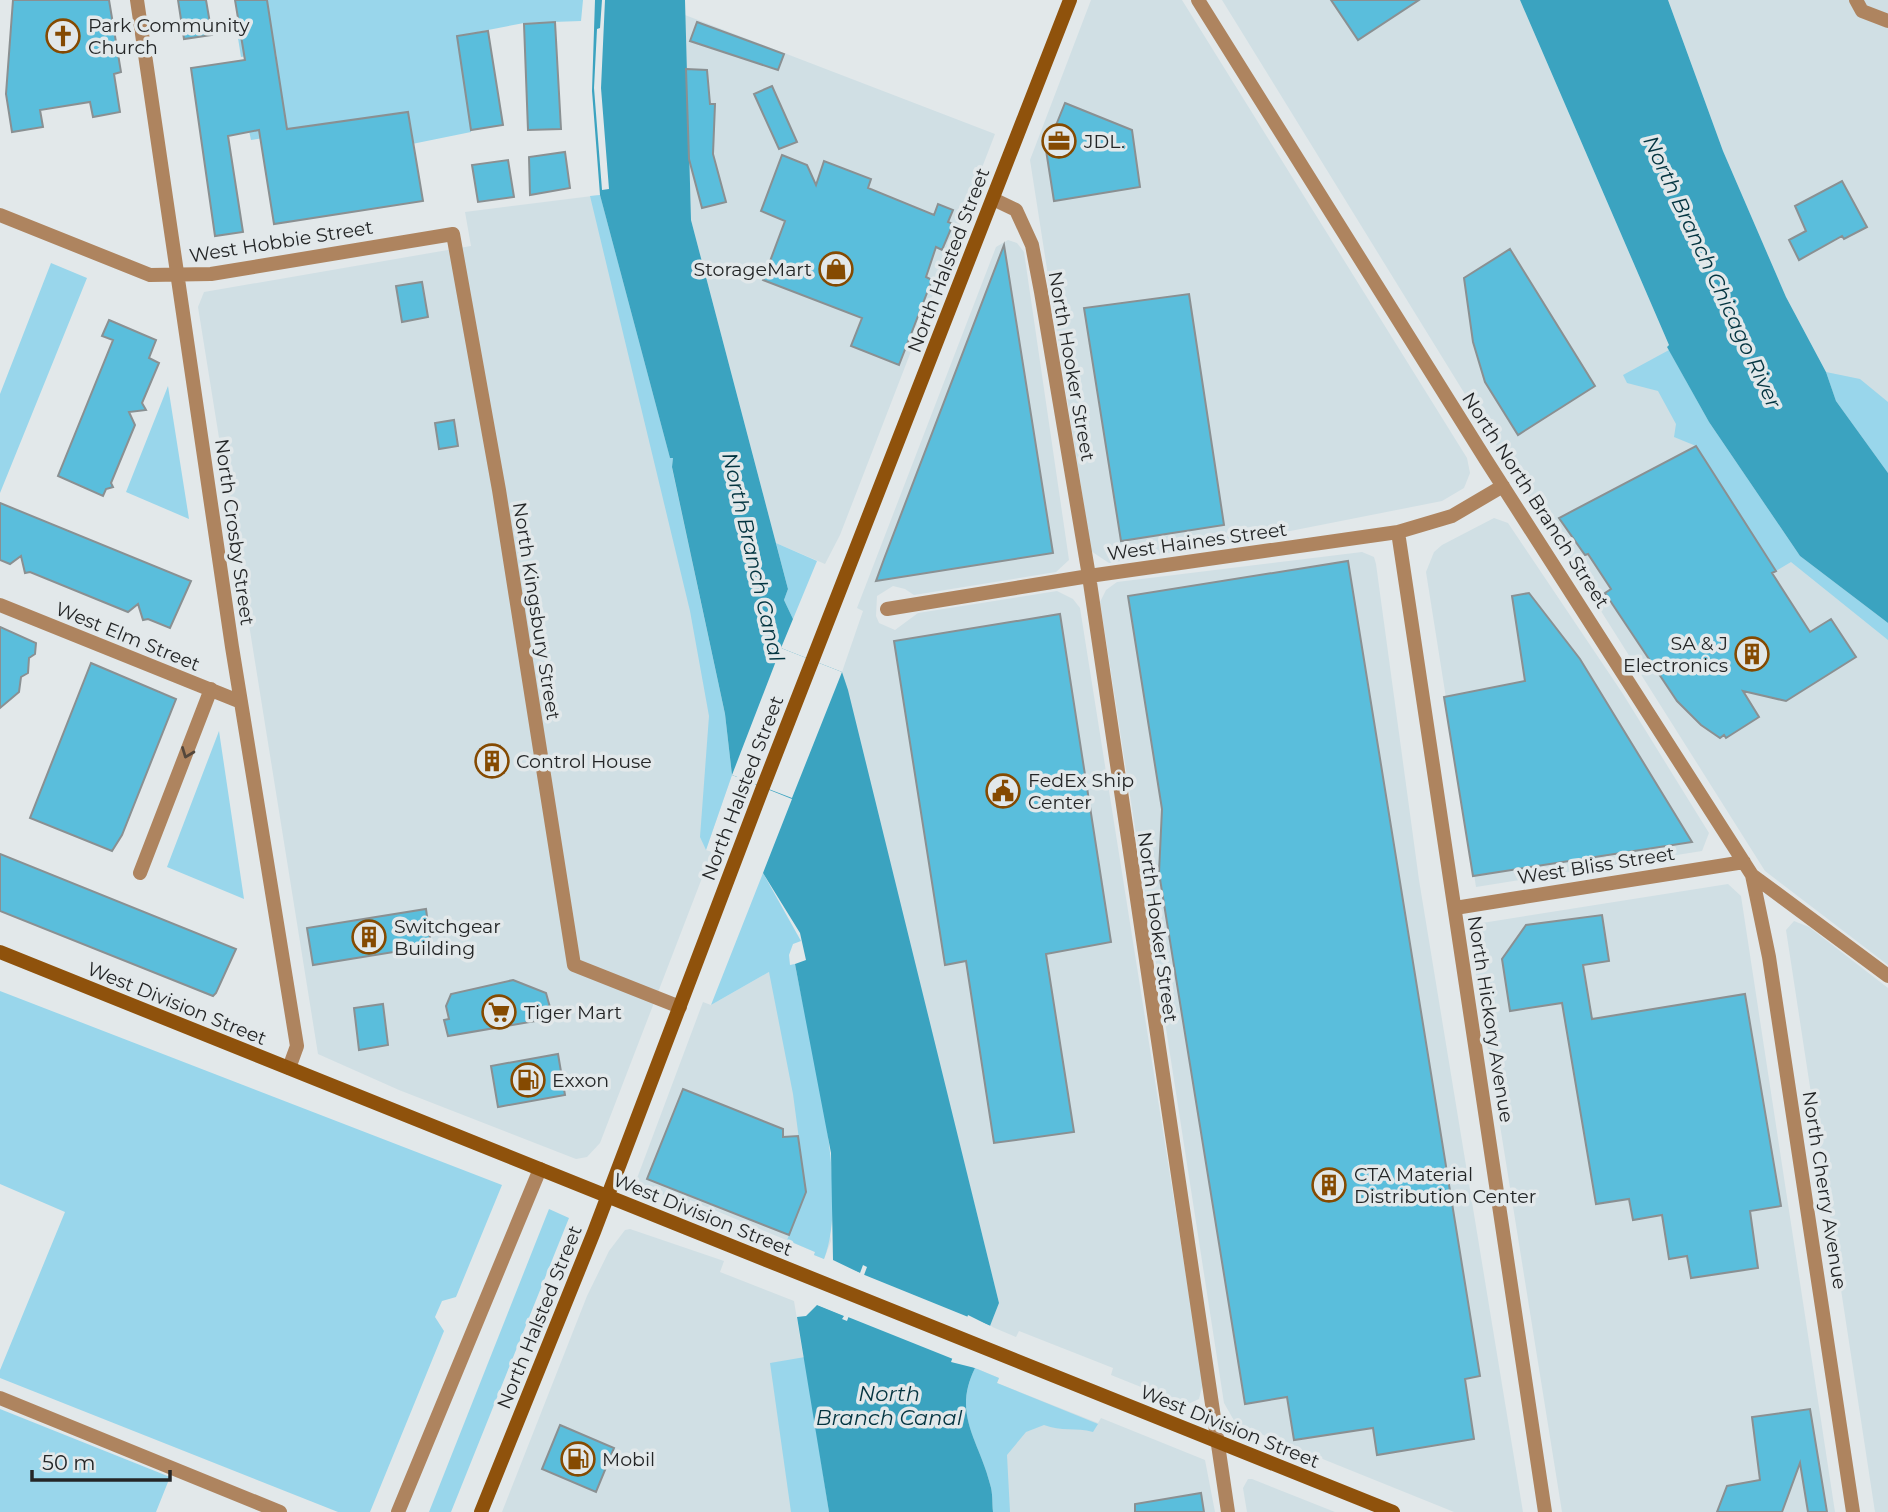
<svg xmlns="http://www.w3.org/2000/svg" width="1888" height="1512" font-family="Montserrat,sans-serif">
<rect width="100%" height="100%" fill="#e2e8ea"/>
<path fill="#d0dfe4" d="M1091 0H1182L1467 458 1470 473 1464 488 1442 501 1235 542 1109 563 1091 551 1030 160Z
M1222 0H1520L1669 345 1667 347 1709 422 1800 556 1888 623V965L1765 871 1500 451Z
M1668 0H1888V473L1836 401 1826 372 1786 297 1723 151Z
M685 15 995 134 840 535 825 564 776 543 691 220Z
M600 195 675 467 732 775 706 850 712 852 600 1143 587 1157 576 1159 399 1090 318 1054 198 307 204 292 471 246 465 212Z
M1008 240 1017 243 1024 252 1069 560 1056 572 914 595 905 589 893 586 877 596 876 616 879 623 895 630 918 613 1057 591 1073 599 1080 608 1203 1383 1199 1399 1186 1405 1111 1375 1113 1368 1019 1331 1016 1337 990 1326 999 1303 842 672 863 611 857 608 996 247Z
M1494 518 1508 523 1623 694 1709 833 1702 851 1476 887 1426 572 1434 552 1442 545Z
M1362 552 1374 557 1376 564 1419 880 1523 1512H1454L1236 1424 1224 1403 1100 602 1106 590 1117 582Z
M1728 884 1741 896 1835 1512H1562L1469 932 1471 927 1482 923Z
M1794 921 1809 927 1888 988V1512H1875L1786 930Z
M795 964 831 1241 824 1259 814 1255 815 1252 690 1200 688 1205 638 1185 636 1181 703 1002 711 1005 769 972Z
M630 1229 724 1261 720 1272 794 1301 829 1512H502L587 1296 609 1251 625 1230Z
M975 1368 999 1378 997 1383 1098 1423 1101 1418 1205 1460 1215 1512H993L991 1485 964 1415Z
M1248 1479H1252L1335 1512H1247L1243 1488Z"/>
<path fill="#99d6eb" d="M267 0H583L581 21 524 23 457 36 471 132 412 144 406 116 251 140 247 122 283 117 276 52 241 57 238 38 272 34Z
M600 195 670 458H673L672 468 725 714 732 775 706 850 700 837 709 716 690 611 590 196Z
M51 263 87 278 0 493V394Z
M1669 350 1709 422 1800 556 1888 623V640L1791 562 1776 571 1696 446 1674 437 1676 424 1658 391 1627 383 1623 375Z
M1826 372 1860 379 1888 402V473L1836 401Z
M168 386 189 519 126 492Z
M776 543 817 561 793 619 784 600 788 589Z
M219 731 244 899 167 867Z
M763 873 801 941 793 944 789 955 790 965 795 964C809 1039 851 1190 824 1259L814 1255 815 1252 787 1240 806 1192 793 1094 769 972 711 1005Z
M0 991 502 1185 456 1297 442 1301 435 1317 444 1331 370 1512H338L0 1378V1370L65 1212 0 1184Z
M549 1209 569 1218 451 1512H429Z
M805 1357 829 1512H791L770 1363Z
M975 1368 999 1378 997 1383 1098 1424 1093 1432C1076 1427 1061 1432 1044 1425L1026 1432 1007 1455 1010 1512H993C992 1503 993 1493 990 1484 979 1440 952 1415 975 1368Z
M0 1409 170 1477 156 1512H0Z"/>
<path fill="#3ba3c0" d="M595 0H685L691 220 788 589 784 600 793 619 781 648 842 672 848 690 999 1303 990 1326 968 1315 951 1362 975 1368C952 1415 979 1440 990 1484 993 1493 992 1503 993 1512H829L797 1317 806 1316 817 1305 844 1316 842 1319 847 1321 867 1267 863 1265 860 1273 833 1260 831 1153 795 964 806 960 800 933 763 873 792 799 732 775 725 714 672 467 673 458H670L600 195 592 91Z
M1520 0H1668L1723 151 1786 297 1826 372 1836 401 1888 473V623L1800 556 1709 422 1667 347 1669 345Z"/>
<path fill="#e2e8ea" d="M602 0H605L601 88 609 189 602 190 594 88 597 29 600 28Z
M781 648 842 672 792 798 732 775Z
M830 1261 993 1327 989 1329 971 1319 956 1359 976 1365 978 1369 813 1303 818 1301 846 1314 860 1277Z"/>
<path fill="#5abedc" stroke="#8a9092" stroke-width="2" d="M13 0H109L121 72 114 74 120 112 93 117 90 102 40 110 43 127 12 132 6 94Z
M178 0H206L212 35 184 39Z
M235 0H267L287 129 408 112 423 201 274 224 259 130 228 136 243 232 215 236 191 68 245 60Z
M1331 0H1419L1358 40Z
M555 22 561 129 528 130 524 24Z
M697 22 784 54 778 70 690 41Z
M488 31 503 125 471 130 457 36Z
M686 69 707 70 710 104H715L713 154 726 202 702 208 689 159Z
M772 86 797 142 779 149 754 94Z
M1065 103 1132 130 1140 187 1054 201 1046 150Z
M565 152 570 188 530 195 529 157Z
M782 155 807 165 816 185 824 161 871 179 868 188 934 215 938 204 953 210 948 222 953 224 942 250 936 247 926 277 932 280 899 365 851 346 862 318 763 280 785 221 761 211Z
M508 160 514 197 478 202 472 165Z
M1842 181 1867 227 1844 239 1842 236 1799 260 1789 240 1806 231 1795 206Z
M1004 245 1053 553 876 581 884 559Z
M1510 249 1595 386 1518 435 1485 382 1473 342 1464 278Z
M422 282 428 317 402 322 396 286Z
M1189 294 1224 525 1121 541 1084 308Z
M109 320 156 340 149 358 159 363 142 403 146 410 129 412 135 425 111 483 113 487 106 489 103 496 58 476 113 340 102 336Z
M454 420 458 446 439 449 435 423Z
M1696 446 1776 571 1772 573 1810 632 1831 619 1856 657 1786 701 1743 691 1759 717 1726 738 1724 735 1720 738 1701 725 1677 701 1605 593 1611 589 1588 554 1585 555 1559 518Z
M0 503 191 581 170 628 148 619 143 620 138 604 128 612 30 572 25 573 21 556 10 564 0 560Z
M1348 561 1480 1376 1465 1379 1474 1439 1377 1455 1373 1428 1294 1440 1287 1397 1245 1404 1159 873 1162 809 1128 596Z
M1529 593 1580 659 1692 842 1473 876 1444 697 1525 681 1512 596Z
M1060 614 1111 942 1046 954 1074 1132 994 1143 966 961 945 965 894 641Z
M0 627 36 643 35 654 29 658 28 673 21 677 19 692 0 708Z
M91 663 176 699 122 835 112 851 30 818Z
M500 746 504 773 484 775 480 749Z
M0 854 236 949 216 993 213 996 0 911Z
M426 909 431 946 313 965 307 928Z
M1602 915 1609 961 1583 965 1592 1019 1745 994 1781 1206 1750 1211 1758 1268 1691 1278 1687 1256 1669 1259 1662 1215 1633 1220 1629 1199 1596 1204 1562 1003 1510 1011 1502 959 1526 925Z
M513 980 546 993 553 1018 448 1036 444 1020 449 1019 446 1006 451 994Z
M383 1004 388 1045 359 1050 354 1008Z
M558 1054 565 1095 498 1107 491 1066Z
M683 1089 783 1129V1137L798 1136 806 1192 789 1235 647 1179Z
M1810 1409 1827 1512H1808L1800 1463 1782 1512H1717L1727 1486 1760 1480 1752 1417Z
M560 1425 614 1448 596 1492 542 1469Z
M1201 1493 1204 1512H1135V1504Z"/>
<g fill="none" stroke-linecap="round" stroke-linejoin="round">
<path stroke="#ae845f" stroke-width="14" d="M137 0 232 647 297 1046 289 1068
M1198 0 1486 460 1752 875 1888 976
M1856 0 1862 11 1888 21
M993 199 1016 210 1032 245 1041 292 1089 576 1228 1512
M0 215 150 275 211 274 453 234 499 490 574 965 680 1007
M1398 532 1545 1512
M0 605 241 702
M887 609 1089 576 1398 532 1452 516 1503 486
M140 873 211 689
M1752 875 1769 957 1853 1512
M1455 908 1744 862
M0 1398 280 1512
M398 1512 540 1169"/>
<path stroke="#8f520c" stroke-width="14" d="M0 952 1393 1512
M481 1512 594 1232 763 787 1070 0"/>
</g>
<defs><path id="oneway-chevron" d="M-2-3.5L2.5 0L-2 3.5" fill="none" stroke-width="1.6" stroke-linecap="round" stroke-linejoin="round" transform="scale(1.75)"/></defs>
<use stroke="#54473b" href="#oneway-chevron" transform="translate(187 753) rotate(111)"/>
<defs>
<symbol id="church-ring" viewBox="-11 -11 22 22"><circle r="9.5" fill="#e2e8ea" stroke="#854a01" stroke-width="1.5"/><path d="M-1.2-6h2.4v3.5h3.3v2.4h-3.3V6h-2.4V-.1h-3.3v-2.4h3.3Z" fill="#854a01"/></symbol>
<symbol id="office-ring" viewBox="-11 -11 22 22"><circle r="9.5" fill="#e2e8ea" stroke="#854a01" stroke-width="1.5"/><path d="M-6-3h4V-5.5h4V-3h4V5H-6ZM-1-4.5V-3h2v-1.5ZM-6 0V1H6V0Z" fill="#854a01"/></symbol>
<symbol id="shop-ring" viewBox="-11 -11 22 22"><circle r="9.5" fill="#e2e8ea" stroke="#854a01" stroke-width="1.5"/><path d="M-5-2.5h2.3a2.7 3.5 0 0 1 5.4 0H5L5.5 6h-11ZM-1.5-2.5h3a1.5 2.3 0 0 0-3 0Z" fill="#854a01"/></symbol>
<symbol id="building-ring" viewBox="-11 -11 22 22"><circle r="9.5" fill="#e2e8ea" stroke="#854a01" stroke-width="1.5"/><path d="M-4-6H4V6H1V3H-1V6H-4ZM-2.5-4.3h1.7v1.8h-1.7ZM.8-4.3h1.7v1.8H.8ZM-2.5-1h1.7V.8h-1.7ZM.8-1h1.7V.8H.8Z" fill="#854a01"/></symbol>
<symbol id="civic-ring" viewBox="-11 -11 22 22"><circle r="9.5" fill="#e2e8ea" stroke="#854a01" stroke-width="1.5"/><path d="M-.6-6.5H3V-4.5H.6V-3L4-1V1h2V6H-6V1h2V-1L-.6-3ZM-1.2 2.5V6h2.4V2.5Z" fill="#854a01"/></symbol>
<symbol id="supermarket-ring" viewBox="-11 -11 22 22"><circle r="9.5" fill="#e2e8ea" stroke="#854a01" stroke-width="1.5"/><path d="M-6-5.5h2.5l.6 2H6L4.5 2H-2.5L-4.4-4H-6ZM-1.5 3.2a1.3 1.3 0 1 0 .1 0ZM3 3.2a1.3 1.3 0 1 0 .1 0Z" fill="#854a01"/></symbol>
<symbol id="fuel-ring" viewBox="-11 -11 22 22"><circle r="9.5" fill="#e2e8ea" stroke="#854a01" stroke-width="1.5"/><path d="M-5.5-6h7V0h2V4h1.3V-2.5L3-4.5l.8-.8L6-3V5H2.5V1h-1V6h-7ZM-4.2-4.7v3.2H.2V-4.7Z" fill="#854a01"/></symbol>
</defs>
<g fill-rule="evenodd">
<use href="#church-ring" x="44" y="17" width="38" height="38"/>
<use href="#office-ring" x="1040" y="122" width="38" height="38"/>
<use href="#shop-ring" x="817" y="250" width="38" height="38"/>
<use href="#building-ring" x="1733" y="635" width="38" height="38"/>
<use href="#building-ring" x="473" y="742" width="38" height="38"/>
<use href="#civic-ring" x="984" y="772" width="38" height="38"/>
<use href="#building-ring" x="350" y="918" width="38" height="38"/>
<use href="#supermarket-ring" x="480" y="993" width="38" height="38"/>
<use href="#fuel-ring" x="509" y="1061" width="38" height="38"/>
<use href="#building-ring" x="1310" y="1166" width="38" height="38"/>
<use href="#fuel-ring" x="559" y="1440" width="38" height="38"/>
</g>
<g text-anchor="middle" stroke-width="7" stroke-linejoin="round" paint-order="stroke">
<g font-size="19" fill="#242627" stroke="#e2e8ea" text-anchor="start">
<text x="88" y="32">Park Community<tspan x="88" dy="22">Church</tspan></text>
<text x="1084" y="148">JDL.</text>
<text x="812" y="276" text-anchor="end">StorageMart</text>
<text x="1728" y="650" text-anchor="end">SA &amp; J<tspan x="1728" dy="22">Electronics</tspan></text>
<text x="516" y="768">Control House</text>
<text x="1028" y="787">FedEx Ship<tspan x="1028" dy="22">Center</tspan></text>
<text x="394" y="933">Switchgear<tspan x="394" dy="22">Building</tspan></text>
<text x="524" y="1019">Tiger Mart</text>
<text x="552" y="1087">Exxon</text>
<text x="1354" y="1181">CTA Material<tspan x="1354" dy="22">Distribution Center</tspan></text>
<text x="602" y="1466">Mobil</text>
</g>
<g font-size="19" fill="#242627" stroke="#e2e8ea">
<text transform="translate(281 241) rotate(-9)" y="7">West Hobbie Street</text>
<text transform="translate(948 260) rotate(-69)" y="7">North Halsted Street</text>
<text transform="translate(1072 366) rotate(80)" y="7">North Hooker Street</text>
<text transform="translate(1536 500) rotate(57)" y="7">North North Branch Street</text>
<text transform="translate(235 532) rotate(82)" y="7">North Crosby Street</text>
<text transform="translate(1197 541) rotate(-8)" y="7">West Haines Street</text>
<text transform="translate(537 611) rotate(81)" y="7">North Kingsbury Street</text>
<text transform="translate(128 636) rotate(22)" y="7">West Elm Street</text>
<text transform="translate(742 788) rotate(-69)" y="7">North Halsted Street</text>
<text transform="translate(1596 865) rotate(-9)" y="7">West Bliss Street</text>
<text transform="translate(1158 927) rotate(82)" y="7">North Hooker Street</text>
<text transform="translate(177 1003) rotate(22)" y="7">West Division Street</text>
<text transform="translate(1491 1019) rotate(81)" y="7">North Hickory Avenue</text>
<text transform="translate(1825 1190) rotate(81)" y="7">North Cherry Avenue</text>
<text transform="translate(703 1214) rotate(22)" y="7">West Division Street</text>
<text transform="translate(539 1317) rotate(-68)" y="7">North Halsted Street</text>
<text transform="translate(1230 1426) rotate(22)" y="7">West Division Street</text>
</g>
<g font-size="21" font-style="italic" fill="#033440" stroke="#e2e8ea">
<text transform="translate(1712 272) rotate(65)" y="7">North Branch Chicago River</text>
<text transform="translate(753 557) rotate(77)" y="7">North Branch Canal</text>
<text x="889" y="1401">North<tspan x="889" dy="24">Branch Canal</tspan></text>
</g>
</g>
<path d="M32 1470v10h138v-10" fill="none" stroke="#242627" stroke-width="3.5"/>
<text x="42" y="1470" font-size="21" fill="#242627" stroke="#e2e8ea" stroke-width="5" paint-order="stroke">50 m</text>
</svg>
